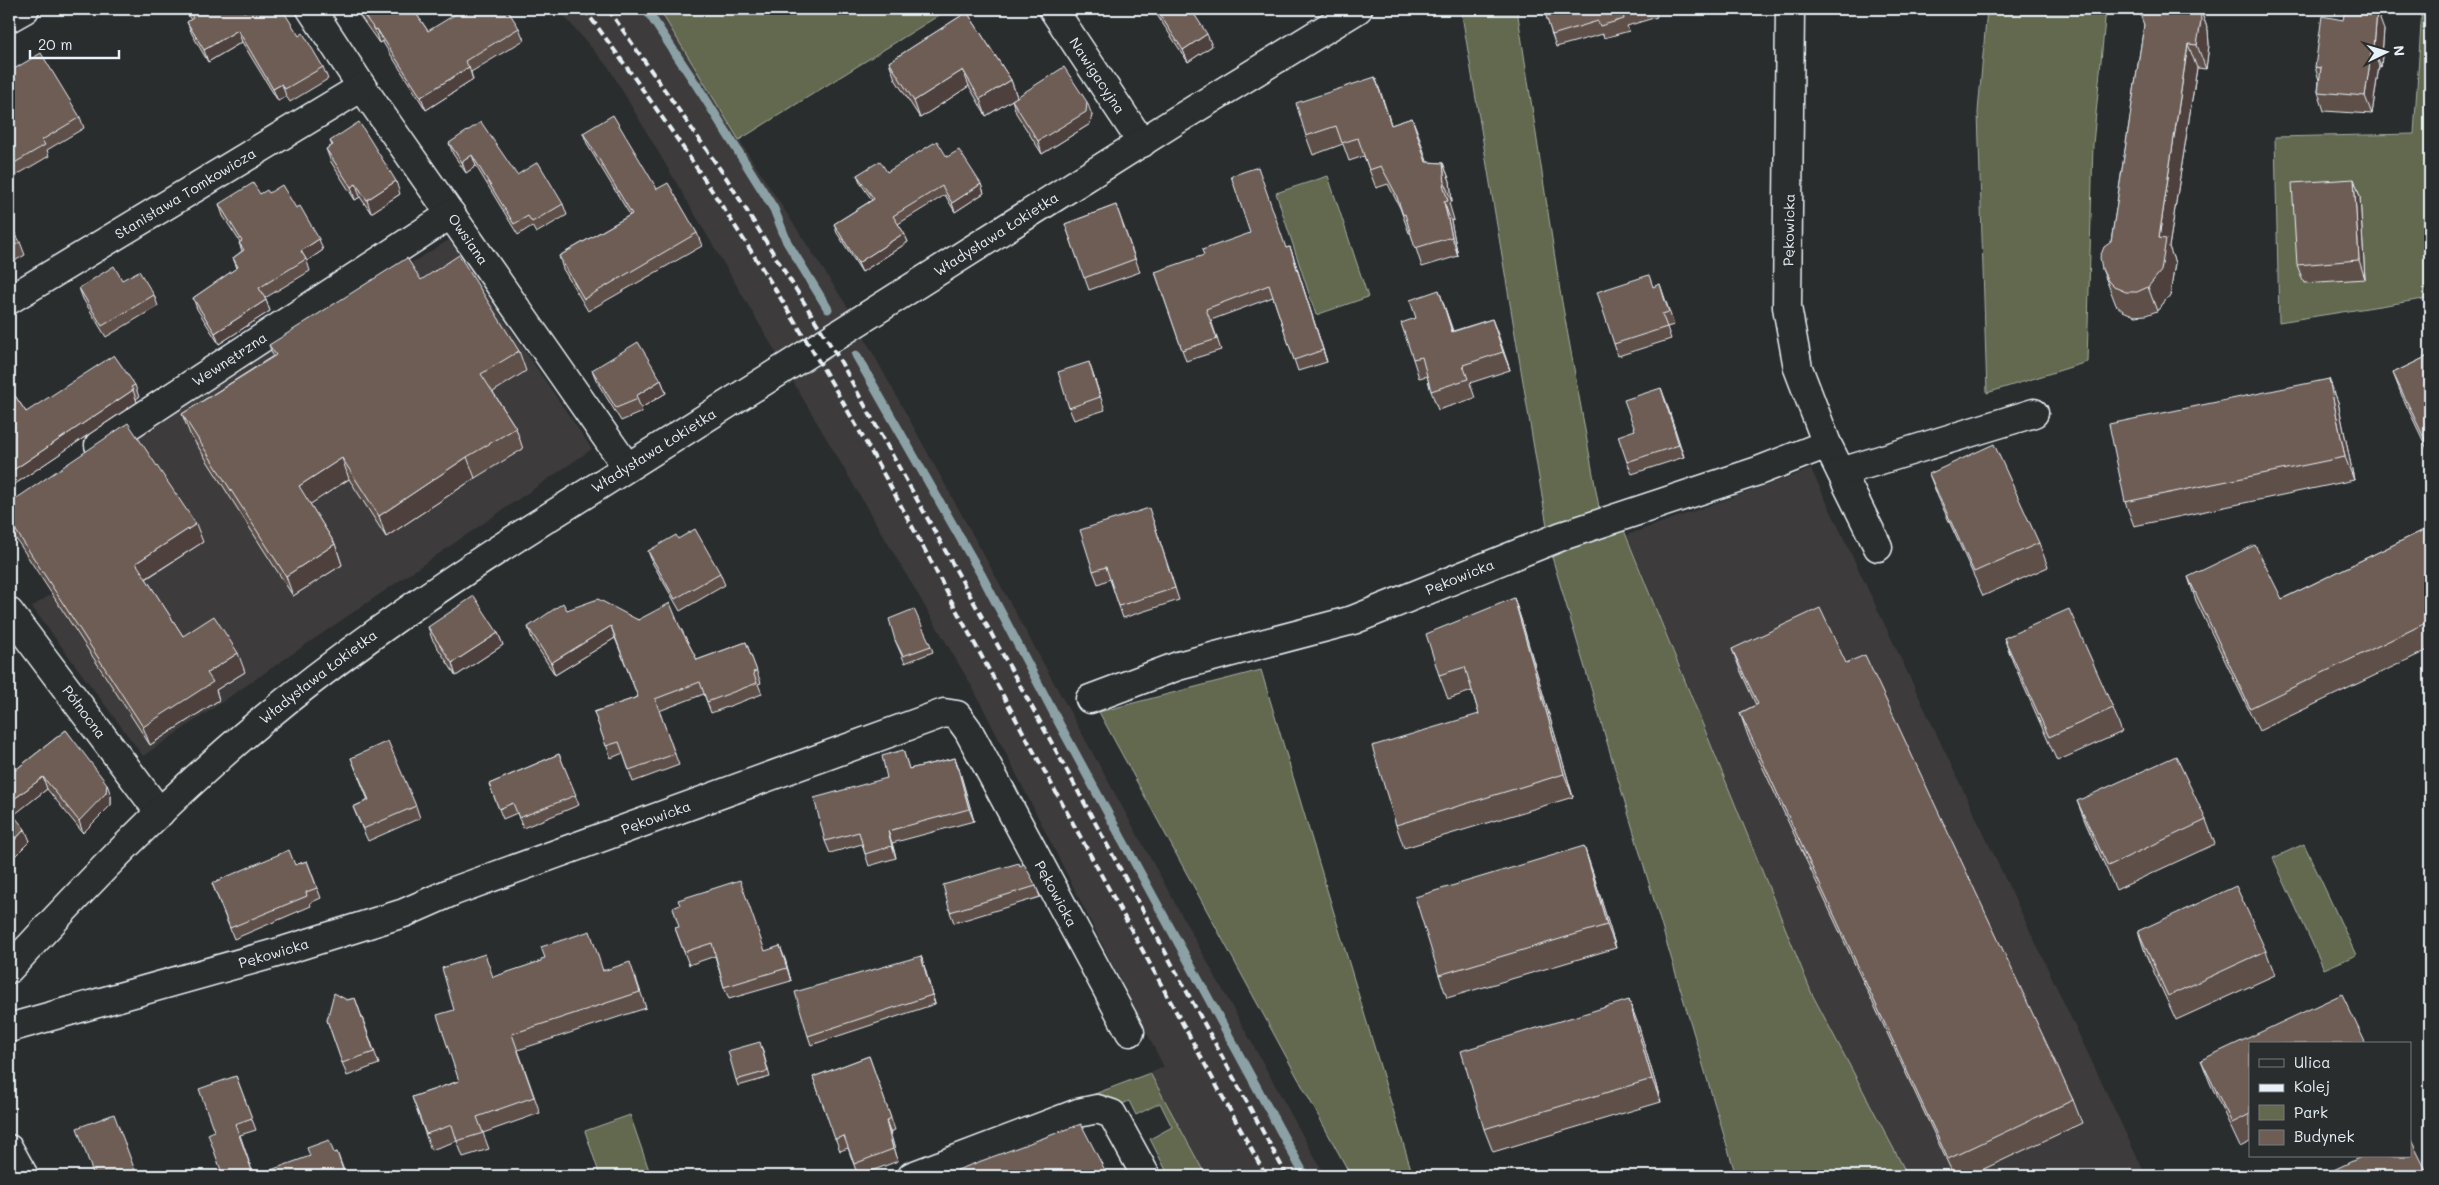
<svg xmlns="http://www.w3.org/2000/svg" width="2439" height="1185" font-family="Mali,sans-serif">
<rect width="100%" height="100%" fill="#2a2d2e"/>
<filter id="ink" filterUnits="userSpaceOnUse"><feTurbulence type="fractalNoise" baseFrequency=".02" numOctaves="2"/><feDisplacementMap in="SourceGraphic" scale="10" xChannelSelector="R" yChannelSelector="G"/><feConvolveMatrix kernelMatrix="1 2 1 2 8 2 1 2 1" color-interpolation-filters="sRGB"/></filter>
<g filter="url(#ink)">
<path fill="#3e3b3a" d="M558 9H659L739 140 847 306 1325 1176H1206L1150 1073 1164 1067 974 690 609 68Z
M449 240 592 449 143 756 32 607 130 541 83 463Z
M1811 469 2146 1176H1908L1812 994 1627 535Z"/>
<path fill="#62694f" stroke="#a5ada4" d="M659 9H949L739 140Z
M1461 9H1517L1560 291 1600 513 1548 532Z
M1987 9H2106L2093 144 2087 362 1987 393 1978 112Z
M2422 9H2430V298L2279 322 2275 137 2414 134Z
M1328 176 1368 297 1316 315 1276 193Z
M1621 523 1812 994 1908 1176H1736L1552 557Z
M1261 670 1413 1176H1351L1099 712Z
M2304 844 2356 955 2324 969 2273 858Z
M1150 1073 1206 1176H1169L1150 1139 1172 1127 1160 1103 1136 1115 1129 1101 1120 1105 1114 1100 1092 1095Z
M630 1115 651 1176H600L585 1131Z"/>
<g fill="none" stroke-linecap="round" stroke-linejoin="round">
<path stroke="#8ba1a6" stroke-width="9" d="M646 9 703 95 774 209 787 242 828 309
M856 355 982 576 1061 727 1305 1176"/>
<defs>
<g id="minor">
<path id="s1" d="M311 9 362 87 627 467"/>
<path id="s2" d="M1053 9 1142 143"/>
<path d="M1790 9 1787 307 1798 368 1827 444 1878 547"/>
<path d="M9 18 25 9"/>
<path id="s3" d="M9 300 362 87"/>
<path id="s4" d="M99 445 451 214"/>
<path d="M1841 472 2034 413"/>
<path id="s5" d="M9 612 160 813"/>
<path id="s6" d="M1090 699 1178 666 1353 620 1562 536 1758 471 1827 444"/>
<path id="s7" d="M9 969C88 883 169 798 259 723 348 649 443 584 541 522L1177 120 1358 9"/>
<path id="s8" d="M9 1028 276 953 404 913 454 891 944 713 957 715 968 730 1130 1032"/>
<path d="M9 1149 24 1176"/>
<path d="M912 1176 1078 1113 1097 1109 1112 1114 1146 1176"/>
</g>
</defs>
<use href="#minor" stroke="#e8f1f8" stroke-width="31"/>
<use href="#minor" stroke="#2a2d2e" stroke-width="28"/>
<path stroke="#e8f1f8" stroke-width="4" stroke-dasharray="8 4" stroke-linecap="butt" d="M584 9C724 196 846 396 953 604L1266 1176
M608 9 727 179 838 357 1054 747 1287 1176"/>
</g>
<path fill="#5f5049" stroke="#e8f1f8" d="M184 9H242L244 12 299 36 323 67 328 79 290 102 286 96 278 101 242 42 208 62 192 34 187 22 191 20Z
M355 9H413L428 31 519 28 524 40 471 72 473 80 426 110 382 41 379 43Z
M1153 9H1191L1212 46 1188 62Z
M1544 9H1655L1657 17 1627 26 1629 31 1604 38 1603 34 1556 47Z
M2141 9H2200L2208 30 2209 45 2206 69 2197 68 2169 247 2175 263 2170 295 2157 311 2146 315 2135 316 2123 311 2116 305 2111 292 2102 269 2111 242 2144 25Z
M967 12 1011 80 1017 97 1092 115 1090 124 1042 154 1016 113 1012 100 986 116 969 86 920 118 895 79 889 62Z
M2384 30 2381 67 2379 66 2372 114 2324 111 2318 92 2319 80 2315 67Z
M9 72 80 117 84 128 47 150 49 156 15 176 9 165Z
M1375 77 1391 125 1412 118 1427 162 1443 163 1450 181 1452 202 1449 203 1454 220 1451 221 1458 256 1422 267 1411 233H1409L1400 208 1388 184 1376 188 1364 156 1349 161 1343 144 1313 155 1306 136Z
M583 133 657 189 697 233 702 246 588 311 563 269 559 256 630 215 588 146Z
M330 141 400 194 371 213 360 197 355 200 331 162 326 149 332 146Z
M449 143 517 175 563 204 567 215 536 233 532 226 518 235 476 166 466 173 453 154Z
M947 157 981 184 984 193 955 212 945 195 898 224 904 233 908 242 862 272 837 233 834 224 872 200 861 184 857 175 887 172Z
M2354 179 2360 197 2365 279 2304 283 2297 265Z
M269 193 323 250 307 261 310 271 265 298 270 311 219 344 197 309 193 298 237 268 233 258 242 251 239 243 240 242 223 216 219 204 260 194Z
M1116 205 1140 272 1089 290 1065 224Z
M9 223 20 242 25 255 9 264Z
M1290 247 1327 362 1298 371 1273 297 1211 320 1221 350 1186 361 1155 272Z
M122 280 154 295 158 306 106 337 83 299 79 288Z
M421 280 519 351 526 371 493 392 516 428 523 449 475 478 386 537 349 479 310 504 335 544 342 565 293 596 190 434 182 414 273 356 269 345Z
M1660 284 1674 325 1667 327 1671 339 1618 356 1614 344 1653 287Z
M1445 308 1453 331 1492 319 1510 370 1470 383 1475 398 1438 410 1431 391 1427 376 1419 378 1413 359 1416 318Z
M2430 355V455L2402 396 2393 373Z
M1089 362 1105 410 1074 420 1069 408Z
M592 370 661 380 666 393 641 408 642 412 621 421 597 382Z
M2329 379 2338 402 2354 480 2134 526 2125 502Z
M135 385 139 397 136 399 137 402 9 488V387L26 412Z
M1661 388 1684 457 1632 474 1627 462 1635 430Z
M1929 474 2039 543 2048 567 1983 596 1938 497Z
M9 502 203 542 146 579 183 636 245 672 216 690 219 700 150 745 9 528Z
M1153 520 1179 600 1123 618 1110 579 1098 584 1093 571Z
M2430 527V649L2259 731 2196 601 2188 577 2282 599Z
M678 539 720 573 725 585 680 611 653 564 648 551Z
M1514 598 1522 622 1573 797 1404 848 1396 825 1479 714 1472 691 1448 699 1439 675Z
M567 610 679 625 697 660 746 642 761 683 758 684 762 694 711 713 704 694 659 711 679 765 633 782 623 753 611 758 594 712 638 697 615 638 555 675 532 639 528 627Z
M428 627 498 633 503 645 456 676 432 639Z
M2004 638 2113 708 2122 732 2057 761 2013 662Z
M895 640 931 646 933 652 905 663Z
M1732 649 1846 663 2073 1100 2082 1123 1969 1176H1954L1748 736 1740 713 1756 705 1741 672Z
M66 730 111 796V805L83 833 47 789 13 815 30 841 9 862V775Z
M903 750 909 769 955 758 959 769 974 821 892 843 896 858 869 866 862 844 830 853 825 841 887 778Z
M559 754 579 805 523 828 517 813 503 819 489 784Z
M351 758 416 806 420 818 368 841 358 819 353 807 368 800Z
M2077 801 2206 820 2215 844 2116 890 2086 824Z
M307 861 321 898 310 903 311 906 234 939 212 883 295 865Z
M1020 866 1036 886 1040 897 954 923 950 912Z
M1592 870 1616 948 1447 998 1439 975Z
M675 928 765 951 785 959 791 981 729 999 724 987 715 956 689 965Z
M2138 931 2266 951 2275 975 2176 1020 2146 955Z
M921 956 935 1004 811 1045 808 1036Z
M604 970 636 978 646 1008 518 1050 540 1113 483 1133 489 1149 463 1157 457 1141 431 1150 412 1097 459 1081 454 1010 493 977Z
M355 998 379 1064 347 1076 327 1020 347 1000Z
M1638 1024 1661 1102 1493 1152 1484 1129Z
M2250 1044V1142L2240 1147 2210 1083 2201 1060Z
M762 1048 770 1077 738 1086 736 1080Z
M869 1056 895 1130 890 1132 898 1161 858 1176 848 1148 840 1151 813 1077Z
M236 1076 256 1130 240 1135 254 1176 337 1152 346 1176H223L214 1131Z"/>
<path fill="#4d413c" stroke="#e8f1f8" d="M2200 9 2208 30 2209 45 2206 69 2197 45Z
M2377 11 2384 30 2381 67 2374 48Z
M377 29 382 41 379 43 375 30Z
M238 30 242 42 208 62 204 50Z
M1207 34 1212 46 1188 62 1183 50Z
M2188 44 2197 68 2169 247 2175 263 2170 295 2157 311 2148 287 2159 238Z
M2372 48 2379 66 2372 114 2365 96Z
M469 67 473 80 426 110 421 97Z
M963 70 969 86 920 118 914 101Z
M1375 77 1382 96 1397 143Z
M1011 80 1017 97 986 116 980 99Z
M282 84 286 96 278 101 273 89Z
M1087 102 1092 115 1090 124 1042 154 1038 141Z
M1412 118 1419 136 1433 180 1426 162Z
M472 155 476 166 466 173 462 162Z
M1443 163 1450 181 1452 202 1445 184Z
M2354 179 2360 197 2365 279 2359 260Z
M396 181 400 194 371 213 367 200Z
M356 184 360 197 355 200 351 187Z
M981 184 984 193 955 212 952 203Z
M1444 202 1451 221 1458 256 1452 237Z
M904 233 908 242 862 272 858 263Z
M319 239 323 250 307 261 301 251Z
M1290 247 1294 258 1327 362 1323 350Z
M1439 290 1459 350 1452 332Z
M266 300 270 311 219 344 215 333Z
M1492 319 1499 337 1510 370 1503 352Z
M2329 379 2338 402 2354 480 2345 457Z
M661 380 666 393 641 408 636 396Z
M1661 388 1666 401 1684 457 1679 445Z
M133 390 137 402 9 488V473Z
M467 457 475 478 386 537 379 516Z
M342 458 349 479 306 507 299 486Z
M196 524 203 542 142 581 136 563Z
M335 544 342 565 293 596 286 576Z
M1514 598 1522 622 1573 797 1564 774Z
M611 626 615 638 555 675 551 663Z
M498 633 503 645 456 676 452 663Z
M238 653 245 672 216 690 219 700 150 745 143 727 207 673Z
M955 758 959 769 974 821 969 809Z
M43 777 47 789 10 818 9 815V803Z
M107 784 111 796V805L83 833 79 821Z
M25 829 30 841 9 862V846Z
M888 831 892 843 896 858 892 846Z
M1584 846 1592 870 1616 948 1607 925Z
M780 946 785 959 791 981 787 968Z
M921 956 924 965 935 1004 932 995Z
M1629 1000 1638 1024 1661 1102 1652 1079Z
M886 1121 890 1132 898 1161 893 1149Z"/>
<path fill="#6e5d55" stroke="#e8f1f8" d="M187 9H242L244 12 249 9H282L299 36 303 33 323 67 285 89 282 84 273 89 238 30 204 50 187 22 193 18Z
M359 9H413L428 31 464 9H507L519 28 465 61 469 67 421 97 377 29 375 30Z
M1156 9H1191L1207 34 1183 50Z
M1544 9H1639L1623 13 1624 19 1600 26 1598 21 1552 35Z
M2141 9H2200L2201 21 2197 45 2188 44 2159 238 2166 239 2161 271 2148 287 2137 292H2126L2114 287 2108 281 2102 269 2100 257 2104 247 2111 242 2144 25 2140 14Z
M2345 9H2360L2377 11 2374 48H2372L2365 96 2318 92 2321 68 2315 67 2322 16 2343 20Z
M967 12 1011 80 980 99 963 70 914 101 889 62Z
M41 53 80 117 42 140 45 145 11 165 9 160V72Z
M1064 67 1087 102 1086 112 1038 141 1012 100Z
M1375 77 1391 125 1412 118 1426 162 1443 163 1445 184H1443L1448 201 1444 202 1452 237 1415 248 1405 214 1403 215 1396 194 1381 166 1369 170 1358 138 1342 143 1336 126 1306 136 1296 103Z
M613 115 657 189 668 183 697 233 584 299 559 256 632 214 583 133Z
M359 122 396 181 367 200 356 184 351 187 326 149 333 145 330 141Z
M481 122 517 175 538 162 563 204 532 222 528 216 514 224 472 155 462 162 449 143Z
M937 141 947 157 959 150 981 184 952 203 942 186 893 216 904 233 858 263 834 224 874 199 857 175 880 161 887 172Z
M1258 167 1286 248 1290 247 1323 350 1294 360 1269 285 1206 309 1217 339 1182 350 1155 272 1204 255 1202 250 1250 233 1231 176Z
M2354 179 2359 260 2297 265 2292 183Z
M253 183 260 194 267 190 269 193 282 185 296 208 300 206 319 239 301 251 306 259 259 288 266 300 215 333 193 298 238 267 233 258 244 250 239 243 242 241 219 204Z
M1116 205 1135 259 1084 278 1065 224Z
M9 223 20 242 9 249Z
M459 255 519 351 481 374 516 428 467 457 379 516 342 458 299 486 335 544 286 576 182 414 276 355 269 345 407 258 421 280Z
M114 266 122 280 139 271 154 295 102 326 79 288Z
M1649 275 1653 287 1660 284 1664 298 1669 312 1662 314 1667 327 1614 344 1597 292Z
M1439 290 1452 332 1492 319 1503 352 1463 365 1468 379 1431 391 1422 357 1413 359 1401 323 1416 318 1410 300Z
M638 342 661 380 636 396 638 399 616 408 592 370Z
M114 355 135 385 131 387 133 390 9 473V387L26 412Z
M2430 355V450L2393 373Z
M1089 362 1100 397 1069 408 1058 372Z
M2329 379 2345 457 2125 502 2109 424Z
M1661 388 1679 445 1627 462 1618 436 1635 430 1624 400Z
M128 423 196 524 136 563 183 636 214 616 238 653 207 673 213 682 143 727 9 520V502H11Z
M1994 444 2039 543 1974 572 1929 474Z
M1149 508 1175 588 1119 606 1106 567 1093 571 1080 530Z
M2430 527V621L2250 708 2188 577 2255 545 2282 599Z
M695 529 720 573 675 599 648 551 676 535 678 539Z
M474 596 498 633 452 663 428 627Z
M1514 598 1564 774 1396 825 1372 746 1479 714 1465 667 1439 675 1426 634Z
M598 599 638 620 670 603 679 625 697 660 746 642 757 671 753 672 757 683 707 702 700 682 655 699 675 754 629 770 619 742 606 746 594 712 638 697 611 626 551 663 528 627 563 603 567 610Z
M1820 608 1846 663 1865 655 2073 1100 1948 1159 1740 713 1758 704 1732 649Z
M914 609 931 646 903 656 895 640 889 619Z
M2069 609 2113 708 2049 737 2004 638Z
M66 730 107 784 106 793 79 821 43 777 9 803V775Z
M388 741 416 806 363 829 353 807 369 800 351 758Z
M903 750 909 769 955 758 969 809 888 831 892 846 865 854 859 832 825 841 814 798 887 778 882 756Z
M559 754 576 795 519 818 513 803 499 809 489 784Z
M2176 756 2206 820 2108 866 2077 801Z
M9 810 25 829 9 846Z
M1584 846 1607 925 1439 975 1415 897Z
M289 850 295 865 307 861 317 888 306 892 307 896 230 928 212 883Z
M1019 863 1020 866 1024 864 1036 886 950 912 943 885Z
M740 880 765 951 780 946 787 968 724 987 712 943 684 952 675 928 679 927 673 908 680 905 678 900Z
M2236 886 2266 951 2168 996 2138 931Z
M590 931 603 971 630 962 640 992 512 1034 534 1097 477 1117 483 1133 457 1141 452 1125 426 1134 412 1097 459 1081 437 1015 454 1010 442 968 485 954 493 977 541 961V959L545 958 541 947Z
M921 956 932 995 808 1036 795 992Z
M334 993 347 1000 355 998 374 1052 342 1063 327 1020Z
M2342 994 2366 1044H2250V1114L2232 1123 2201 1060Z
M1629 1000 1652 1079 1484 1129 1461 1051Z
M760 1042 768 1071 736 1080 728 1051Z
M869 1056 891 1118 886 1121 893 1149 854 1164 844 1136 835 1139 813 1077Z
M236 1076 252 1118 235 1124 254 1176 310 1156 307 1148 329 1140 334 1153 337 1152 344 1173 335 1176H223L208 1134 214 1131 199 1089Z
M114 1114 137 1176H94L77 1128Z
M1081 1124 1108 1176H959L957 1170Z
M2410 1138 2429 1176H2321L2363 1156H2410Z"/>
</g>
<g text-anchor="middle" stroke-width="4" stroke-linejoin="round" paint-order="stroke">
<g font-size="14" fill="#e8f1f8" stroke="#2a2d2e">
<text dy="5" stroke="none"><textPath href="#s2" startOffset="80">Nawigacyjna</textPath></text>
<text dy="5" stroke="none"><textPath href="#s3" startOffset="206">Stanisława Tomkowicza</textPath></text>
<text transform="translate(1789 230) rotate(-89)" y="5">Pękowicka</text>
<text dy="5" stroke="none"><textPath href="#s7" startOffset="1236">Władysława Łokietka</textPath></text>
<text dy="5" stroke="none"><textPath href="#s1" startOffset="279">Owsiana</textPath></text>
<text dy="5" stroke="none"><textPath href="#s4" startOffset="156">Wewnętrzna</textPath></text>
<text dy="5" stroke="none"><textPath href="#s7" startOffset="831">Władysława Łokietka</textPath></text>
<text dy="5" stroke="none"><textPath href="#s6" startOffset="390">Pękowicka</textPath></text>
<text dy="5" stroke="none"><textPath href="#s7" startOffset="426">Władysława Łokietka</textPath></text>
<text dy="5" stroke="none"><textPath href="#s5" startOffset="125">Północna</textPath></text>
<text dy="5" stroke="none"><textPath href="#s8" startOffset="681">Pękowicka</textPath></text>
<text dy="5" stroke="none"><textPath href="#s8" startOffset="1205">Pękowicka</textPath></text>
<text dy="5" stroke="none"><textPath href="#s8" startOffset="275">Pękowicka</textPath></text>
</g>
</g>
<rect width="2439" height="1185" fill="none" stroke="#2a2d2e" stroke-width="30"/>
<rect x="15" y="15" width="2409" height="1155" fill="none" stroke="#e8f1f8" stroke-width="2" filter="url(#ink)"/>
<rect x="2249" y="1042" width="162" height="115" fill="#2a2d2e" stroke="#767b7f"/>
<rect x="2259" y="1059" width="25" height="8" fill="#2a2d2e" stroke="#767b7f"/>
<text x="2294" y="1068" font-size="15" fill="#e8f1f8">Ulica</text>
<rect x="2259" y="1084" width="25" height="8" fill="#e8f1f8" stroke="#767b7f"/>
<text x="2294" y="1092" font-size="15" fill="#e8f1f8">Kolej</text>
<rect x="2259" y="1105" width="25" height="15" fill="#62694f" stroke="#767b7f"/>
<text x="2294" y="1118" font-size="15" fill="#e8f1f8">Park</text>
<rect x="2259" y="1130" width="25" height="15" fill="#6e5d55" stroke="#767b7f"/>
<text x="2294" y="1142" font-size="15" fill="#e8f1f8">Budynek</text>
<g transform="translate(2386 52) rotate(85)" stroke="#2a2d2e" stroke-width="4" paint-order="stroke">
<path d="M0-4L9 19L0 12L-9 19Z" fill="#e8f1f8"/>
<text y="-8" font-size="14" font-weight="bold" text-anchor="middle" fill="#e8f1f8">N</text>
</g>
<path d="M30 50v8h89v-8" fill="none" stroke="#e8f1f8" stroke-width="2.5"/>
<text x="38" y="50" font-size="15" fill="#e8f1f8" stroke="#2a2d2e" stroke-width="4" paint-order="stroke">20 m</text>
</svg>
